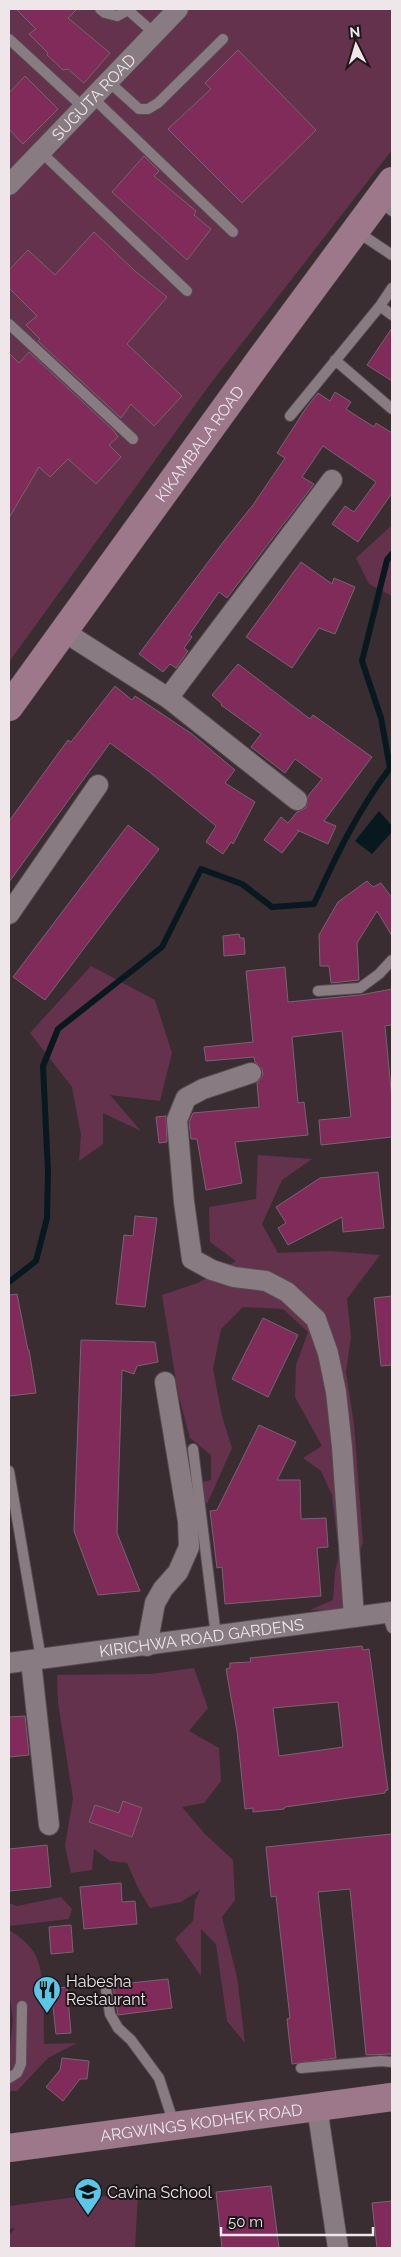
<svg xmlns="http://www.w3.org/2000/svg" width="401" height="2257" font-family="Raleway,sans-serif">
<rect width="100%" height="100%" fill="#392d32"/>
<path fill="#64324c" d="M9 9H392V150L211 383 9 662Z
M392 525V596L369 584 356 558Z
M91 966 155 1000 172 1053 160 1101 110 1095 141 1131 103 1113V1144L79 1161 81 1135 72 1087 30 1033Z
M258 1155 312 1159 282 1180 262 1224 278 1253 330 1251 380 1255 347 1299 351 1337 346 1372 354 1424 363 1543 343 1596 342 1610H310L333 1600 335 1572 339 1555 332 1495 321 1471 303 1458 322 1446 295 1397 296 1365 308 1332 283 1309 243 1307 221 1329 213 1369 222 1416 232 1448 207 1504 188 1485 211 1480V1455L190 1438 178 1393 162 1295 198 1283 236 1261 210 1242 209 1207 256 1199Z
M194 1668 208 1708 189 1731 219 1748 221 1781 204 1803 182 1807 205 1834 233 1860 235 1900 222 1917 237 1977 245 2043 227 2021 216 1944 201 1929V1976L175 1939 193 1921 195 1901 200 1890 181 1902 150 1908 139 1890 127 1863 110 1861 94 1849 92 1870 71 1873 65 1846 73 1798 58 1703 57 1675 151 1674Z
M61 1897 72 1909 69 1919 9 1926V1903L17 1906Z
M9 1930C20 1937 34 1947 38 1961 46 1984 43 2019 44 2044L77 2043 48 2058 17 2091H9V2054L13 2020 9 1992Z
M138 2195 135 2248H9V2236L15 2228 9 2229V2206L76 2197Z"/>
<path fill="#07191e" d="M379 811 392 826V832L372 854 355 841Z"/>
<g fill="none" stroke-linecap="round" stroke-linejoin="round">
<path stroke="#07191e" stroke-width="6" d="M9 1282 36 1261 47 1218 48 1172 43 1066 58 1029 162 947 201 869 242 884 272 907 314 904C336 856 358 810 390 768L381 718 362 661 387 560 392 554"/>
</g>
<path fill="#812b5b" stroke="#74666c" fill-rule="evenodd" d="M16 9H77L68 18 110 53 84 83 68 69 63 70 47 55 48 53 29 34 36 29Z
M238 50 316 130 242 203 168 129 211 89 205 83Z
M25 76 58 109 23 144 9 129V93Z
M144 156 159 171 154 176 196 211 194 215 211 229 187 260 112 192Z
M94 232 135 271 167 297 127 344 182 396 154 426 131 404 121 418 38 341 40 339 26 325 37 316 9 288V270L28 250 55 275Z
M392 328V381L367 365Z
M29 352 113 430 118 437 109 445 121 457 96 484 68 459 50 477 39 467 9 518V353L19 363Z
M335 392 351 402 346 409 374 427 376 423 392 433V493L358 542 332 524 345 506 354 512 376 482 323 446 302 477 314 484 227 598 219 592 189 635 192 637 184 648 188 651 176 668 170 664 163 672 139 654 224 541 253 505 285 458 277 453 306 408 318 393 330 401Z
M301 562 332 584 334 578 355 587 335 634 319 628 292 668 246 637Z
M238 664 310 719 313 715 372 757 324 821 336 826 328 844 297 830 299 831 282 853 264 840 281 817 288 823 297 812 306 808 308 796 322 779 295 759 285 773 251 747 261 734 221 705 222 704 212 695Z
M115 686 132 700 135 696 192 734 235 770 225 783 255 802 233 844 231 842 223 854 206 842 216 826 147 770 110 743 9 882V821L68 740 71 742Z
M128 825 159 849 45 1000 13 977Z
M367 881 373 887 381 883 392 898V936L377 911 357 943 359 980 331 983 329 966H320L319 935 338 902Z
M239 934 240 938H244L245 954 224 956 223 936Z
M285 967 288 1002 360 995 392 989V1025L385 1026 392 1100V1137L321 1145 319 1120 351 1117 342 1031 292 1037 298 1103 304 1102 308 1135 235 1142 242 1183 206 1190 197 1139H191L189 1122 193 1113 259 1107 257 1083 263 1075 262 1069 255 1062 254 1057 206 1061 204 1047 253 1042 246 971Z
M166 1116 167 1142 159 1143 156 1117Z
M378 1172 384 1228 343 1232 342 1217 288 1245 278 1228 286 1223 276 1207 320 1178Z
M135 1216 157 1218 145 1307 116 1304 124 1235 133 1236Z
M17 1294 28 1350H29L36 1393 9 1396V1295Z
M392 1296V1365L381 1366 374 1298Z
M263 1318 298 1335 268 1397 232 1379Z
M81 1340 155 1342 158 1362 137 1366 134 1374 122 1370 117 1533 140 1591 98 1595 74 1531Z
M259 1425 296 1442 277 1480H300L301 1519 326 1518 328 1547 317 1548 321 1596 225 1604 222 1567 217 1568 210 1511 217 1510Z
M362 1646 363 1650 369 1649 388 1790 385 1791V1793L285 1807 284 1809 253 1812V1808L245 1809 237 1731 226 1669 230 1668V1663L251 1662 250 1658ZM338 1702 343 1747 279 1756 273 1708Z
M25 1716 29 1755 9 1757V1717Z
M123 1801 142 1808 132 1837 89 1822 95 1805 119 1813Z
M392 1834V2054L366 2055 350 1889 318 1892 336 2058 292 2064 287 2019 290 2018 276 1896 271 1897 266 1847Z
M47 1845 51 1887 9 1891V1849Z
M121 1883 122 1902 135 1901 137 1924 84 1929 80 1887Z
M71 1925 73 1952 51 1954 49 1927Z
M130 1977V1983L168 1979 172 2008 118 2015 113 1987 107 1980Z
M67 1987 71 2033 56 2034 51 1989Z
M62 2058 89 2061 87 2079H80L63 2101 46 2087 60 2070Z
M271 2186 279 2248H222L216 2192Z
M392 2201V2248H377L372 2203Z"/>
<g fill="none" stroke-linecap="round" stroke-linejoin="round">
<defs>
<path id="lane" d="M100 9 105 13 117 16 130 9
M129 11 154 33
M9 39 84 108
M109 82 139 109H148L158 103 223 39
M93 98 233 232
M41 152 187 291
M379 200 392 211
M356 231 392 255
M380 306 392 315
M9 324 133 439
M335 360 392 409
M290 416 380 306 392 288
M318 991 360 988 379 974 392 960
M193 1449 216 1636
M9 1471 41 1659
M387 1613 392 1628
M106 1989 110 2014 118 2028 131 2040 159 2078 174 2124
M301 2068 381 2061 392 2062
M9 2078 17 2073 21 2064 22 2006"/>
<g id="street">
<path id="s1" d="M9 185 178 9"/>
<path d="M63 631 168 698 297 800"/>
<path d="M168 698 332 480"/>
<path d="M9 914 98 785"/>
<path d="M251 1073 203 1089 186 1098 177 1120 184 1202 192 1259 212 1270 234 1277 266 1281 287 1292 316 1319 328 1353 336 1392 342 1447 354 1617"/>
<path d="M147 1646 155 1603 163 1589 178 1572 189 1547 188 1521 165 1382"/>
<path d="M31 1661 49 1825"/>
<path id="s2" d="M9 1663 392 1612"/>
<path d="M317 2107 338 2248"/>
</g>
<g id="secondary">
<path id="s3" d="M9 707 262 357 392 181"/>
<path id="s4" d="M9 2148 392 2097"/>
</g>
</defs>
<use href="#lane" stroke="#564b50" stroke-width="12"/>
<use href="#street" stroke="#564b50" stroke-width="22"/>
<use href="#secondary" stroke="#564b50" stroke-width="29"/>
<use href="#lane" stroke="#897b82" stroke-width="10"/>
<use href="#street" stroke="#897b82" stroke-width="20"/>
<use href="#secondary" stroke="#9c788a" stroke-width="28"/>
</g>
<defs>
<symbol id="restaurant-pin" viewBox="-11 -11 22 30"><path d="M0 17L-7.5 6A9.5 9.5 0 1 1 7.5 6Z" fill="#5bc7e7" stroke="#1c1719"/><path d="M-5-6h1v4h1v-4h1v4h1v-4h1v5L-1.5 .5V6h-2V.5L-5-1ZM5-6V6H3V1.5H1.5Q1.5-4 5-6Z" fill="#111"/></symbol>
<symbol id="school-pin" viewBox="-11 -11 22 30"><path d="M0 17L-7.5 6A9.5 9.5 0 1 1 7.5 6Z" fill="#5bc7e7" stroke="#1c1719"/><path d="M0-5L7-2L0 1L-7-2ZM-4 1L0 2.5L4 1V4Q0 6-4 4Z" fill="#111"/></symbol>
</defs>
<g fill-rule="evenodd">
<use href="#restaurant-pin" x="31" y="1974" width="32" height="43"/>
<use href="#school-pin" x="72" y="2176" width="32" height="43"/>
</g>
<g text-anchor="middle" stroke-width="4" stroke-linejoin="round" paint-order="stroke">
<g font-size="16" fill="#eee6e9" stroke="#1c1719">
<text dy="6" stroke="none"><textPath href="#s1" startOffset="122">SUGUTA ROAD</textPath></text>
<text dy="6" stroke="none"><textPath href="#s3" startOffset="325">KIKAMBALA ROAD</textPath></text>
<text dy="6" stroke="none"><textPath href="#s2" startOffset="194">KIRICHWA ROAD GARDENS</textPath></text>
<text dy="6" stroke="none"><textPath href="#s4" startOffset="194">ARGWINGS KODHEK ROAD</textPath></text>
</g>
<g font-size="16" fill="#eee6e9" stroke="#1c1719" text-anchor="start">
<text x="66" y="1987">Habesha<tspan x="66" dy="18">Restaurant</tspan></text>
<text x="107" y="2198">Cavina School</text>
</g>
</g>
<rect width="401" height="2257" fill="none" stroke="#eee6e9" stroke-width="20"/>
<g transform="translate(356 45) rotate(355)" stroke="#1c1719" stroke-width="4" paint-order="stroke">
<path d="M0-4L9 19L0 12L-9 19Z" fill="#eee6e9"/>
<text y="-8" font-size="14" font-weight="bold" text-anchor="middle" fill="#eee6e9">N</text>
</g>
<path d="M221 2227v8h152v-8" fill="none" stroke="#eee6e9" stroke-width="2.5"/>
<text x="228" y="2227" font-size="15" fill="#eee6e9" stroke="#1c1719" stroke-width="4" paint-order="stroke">50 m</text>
</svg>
